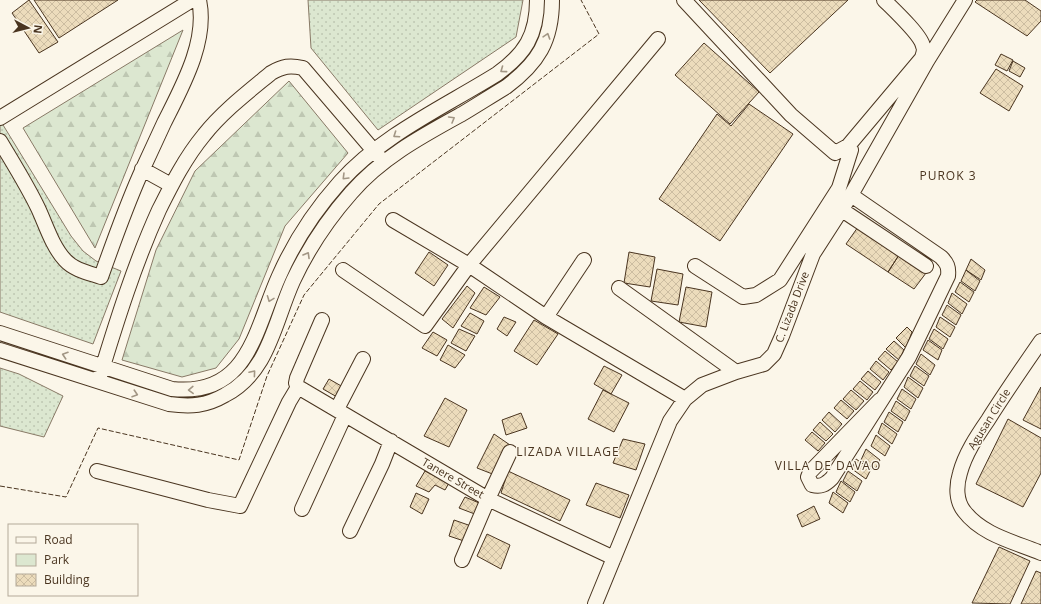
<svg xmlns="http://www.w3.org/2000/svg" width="1041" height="604" font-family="'Open Sans',sans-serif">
<defs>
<pattern id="green-dots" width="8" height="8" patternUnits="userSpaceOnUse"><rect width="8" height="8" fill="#dce7d0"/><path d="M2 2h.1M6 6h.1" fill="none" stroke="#bec7b2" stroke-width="1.8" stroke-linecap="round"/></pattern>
<pattern id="forest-firs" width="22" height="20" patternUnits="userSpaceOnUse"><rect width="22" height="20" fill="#dce7d0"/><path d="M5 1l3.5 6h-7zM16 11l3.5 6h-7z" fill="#bec7b2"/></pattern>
<pattern id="building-cross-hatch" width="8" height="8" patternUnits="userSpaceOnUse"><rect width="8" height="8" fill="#ecdcbc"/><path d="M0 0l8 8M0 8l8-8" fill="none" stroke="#ccbda1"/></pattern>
</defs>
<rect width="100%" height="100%" fill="#fbf6e9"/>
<path fill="url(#green-dots)" stroke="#887966" d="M308 0H523L516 37 378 130 311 48Z
M0 120 71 236 83 251 96 261 121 271 93 344 0 312Z
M0 368 19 374 63 396 44 437 0 426Z"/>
<path fill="url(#forest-firs)" stroke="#887966" d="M183 30 95 248 23 128Z
M289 81 348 153 285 226 239 339 216 368 182 377 122 360 156 250 195 171Z"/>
<path fill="url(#building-cross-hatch)" stroke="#4a3520" d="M29 0 58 42 39 53 12 13Z
M34 0H118L59 38Z
M699 0H848L770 73Z
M977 0H1025L1041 11V21L1027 36 975 2Z
M704 43 759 92 730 124 675 75Z
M1001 54 1013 60 1007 71 995 65Z
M1013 61 1025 68 1020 77 1009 71Z
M996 69 1023 86 1009 111 980 93Z
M749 104 793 134 720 241 659 199 717 114 731 126Z
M858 227 899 255 888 272 846 244Z
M429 252 448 265 434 286 415 273Z
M629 252 655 257 650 287 624 283Z
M899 255 926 273 914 289 888 272Z
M971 259 985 270 981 280 966 270Z
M657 269 683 274 678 305 651 301Z
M966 270 980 281 975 291 961 281Z
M960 282 974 292 969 302 955 292Z
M467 286 475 293 453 328 442 319Z
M484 287 500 297 486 315 470 308Z
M686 287 712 292 706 327 679 322Z
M952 293 967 304 962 314 948 303Z
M947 305 961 315 956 325 942 315Z
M470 313 484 321 477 334 461 326Z
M504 317 516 322 507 336 497 329Z
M940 317 955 327 950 337 936 327Z
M534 320 558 334 537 365 514 351Z
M907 327 912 332 906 348 896 338Z
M459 329 475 336 466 351 451 343Z
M934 329 948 339 943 349 929 339Z
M433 332 447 340 437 356 422 348Z
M928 340 942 350 938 360 923 350Z
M894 341 904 350 899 360 886 349Z
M448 345 465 355 455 368 440 360Z
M885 351 898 362 891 370 878 359Z
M921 354 935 365 930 375 916 364Z
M876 361 889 372 883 380 870 369Z
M604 366 622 375 611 394 594 384Z
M915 366 929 376 924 386 910 376Z
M868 371 881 382 875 390 861 379Z
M908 377 923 388 918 398 904 387Z
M329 379 343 387 337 397 323 389Z
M860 381 873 392 867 400 853 389Z
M1041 387V429L1023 420Z
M902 389 916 399 911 409 897 399Z
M603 390 629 403 614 432 588 419Z
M851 390 864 401 856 410 843 399Z
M445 398 467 410 449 447 424 436Z
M841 400 854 411 847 419 834 408Z
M896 401 910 411 905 421 891 411Z
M829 412 842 424 835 432 822 420Z
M889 412 903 422 898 432 884 422Z
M521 413 527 428 506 435 502 420Z
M1008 419 1041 438V473L1023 507 976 484Z
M820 422 833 434 826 441 813 430Z
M882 423 897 434 892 444 878 433Z
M812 432 825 443 818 451 805 440Z
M494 434 510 445 495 475 477 468Z
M876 435 890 446 885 456 871 446Z
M623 439 645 444 636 470 613 463Z
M866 449 880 460 875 470 861 460Z
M856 459 871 469 866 479 852 469Z
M425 471 449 483 445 490 435 485 429 492 416 486Z
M508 471 570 500 560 521 501 493Z
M848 471 862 481 857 491 843 481Z
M841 481 855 492 850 502 836 492Z
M596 483 629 495 620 518 586 505Z
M833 492 848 503 843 513 829 503Z
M416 493 429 499 422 514 410 507Z
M465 497 484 505 480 516 459 508Z
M814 506 820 519 802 527 797 515Z
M454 520 474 527 467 542 449 536Z
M487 534 510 545 501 569 477 556Z
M999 547 1030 561 1010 604 972 603Z
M1036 571 1041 573V604H1021Z"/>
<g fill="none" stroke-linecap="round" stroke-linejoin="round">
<defs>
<path id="minor" d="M684 0 791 115 835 153 848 146 922 58C923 54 925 50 923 46 921 35 893 9 884 0
M0 118 192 0
M0 141C13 163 27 185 38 208 46 225 52 246 65 260 74 270 89 273 101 277 113 243 125 209 140 175 148 158 156 140 164 123 182 87 208 41 199 0
M142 169 171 185
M851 195 941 257C947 263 949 267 948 276L909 357 832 478C825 485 821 487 812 485L808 477 810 472 880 400
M842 210 926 266
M393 220 469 265 546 317 685 399
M695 266 743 297 756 295 780 280 839 188 851 150
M343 270 425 326 469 265 658 39
M619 288 736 372
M546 317 584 260
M0 333 172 389C249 397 255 329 279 276 294 242 315 210 340 182 382 135 444 107 497 74 525 54 537 35 537 0
M1041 341C1023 367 1005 393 988 420 977 436 965 454 960 473 956 486 956 501 964 511 982 535 1015 542 1041 553
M0 350 169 404C191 407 206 406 225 395 269 372 274 323 293 281 308 249 328 219 351 193 381 158 422 136 462 114 477 105 491 96 506 87 538 63 552 41 552 0
M100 376C117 320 135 263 159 210 172 184 185 158 204 135 222 112 248 92 271 73 283 66 290 65 303 68L380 158
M298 387 488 499 614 558
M298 387 296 383 297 378 322 320
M337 409 363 359
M97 471 208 500 240 506 289 402 298 387
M302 509 345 415
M350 531 382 464 391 441
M462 560 488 499 510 452
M595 604 670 421 685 399 702 385 736 372 764 364 774 354 782 336 813 254 851 195 927 61 965 0"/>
</defs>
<use href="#minor" stroke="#4a3520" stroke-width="16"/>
<use href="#minor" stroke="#fbf6e9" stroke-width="14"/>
<path stroke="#4a3520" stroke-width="1" stroke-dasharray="5 2" stroke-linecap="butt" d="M0 486 66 497 98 428 239 460 267 376 304 295 379 204 599 34 581 0"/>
</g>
<defs><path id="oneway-chevron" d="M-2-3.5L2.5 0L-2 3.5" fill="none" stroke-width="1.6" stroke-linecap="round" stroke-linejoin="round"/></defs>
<g stroke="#a29684">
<use href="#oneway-chevron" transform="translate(547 36) rotate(-72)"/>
<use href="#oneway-chevron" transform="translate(503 70) rotate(144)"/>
<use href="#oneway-chevron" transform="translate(452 119) rotate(-30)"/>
<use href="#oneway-chevron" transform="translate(396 135) rotate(146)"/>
<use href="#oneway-chevron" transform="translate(345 177) rotate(135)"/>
<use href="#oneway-chevron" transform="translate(307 255) rotate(-60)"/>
<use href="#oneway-chevron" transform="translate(270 299) rotate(111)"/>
<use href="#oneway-chevron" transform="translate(65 355) rotate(-162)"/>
<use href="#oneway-chevron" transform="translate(253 373) rotate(-50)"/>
<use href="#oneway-chevron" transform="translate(191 390) rotate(178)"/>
<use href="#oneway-chevron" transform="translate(135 394) rotate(18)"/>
</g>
<g text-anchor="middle" stroke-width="3" stroke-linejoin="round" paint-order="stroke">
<g font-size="11" fill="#4a3520" stroke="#fbf6e9">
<text transform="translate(792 307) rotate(-69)" y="4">C. Lizada Drive</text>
<text transform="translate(989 419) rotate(-58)" y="4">Agusan Circle</text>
<text transform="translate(453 478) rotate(30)" y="4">Tanere Street</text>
</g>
<g font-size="12" letter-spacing="1" fill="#4a3520" stroke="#fbf6e9">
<text x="948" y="180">PUROK 3</text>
<text x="568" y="456">LIZADA VILLAGE</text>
<text x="828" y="470">VILLA DE DAVAO</text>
</g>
</g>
<rect x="8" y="524" width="130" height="72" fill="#fbf6e9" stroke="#b4a999"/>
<rect x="16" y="537" width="20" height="6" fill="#fbf6e9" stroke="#b4a999"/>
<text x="44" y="544" font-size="12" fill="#4a3520">Road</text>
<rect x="16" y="554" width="20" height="12" fill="#dce7d0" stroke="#b4a999"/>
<text x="44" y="564" font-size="12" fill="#4a3520">Park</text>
<rect x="16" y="574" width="20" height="12" fill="url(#building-cross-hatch)" stroke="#b4a999"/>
<text x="44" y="584" font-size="12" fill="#4a3520">Building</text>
<g transform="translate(28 28) rotate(97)" stroke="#fbf6e9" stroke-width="3" paint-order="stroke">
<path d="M0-3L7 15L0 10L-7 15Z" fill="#4a3520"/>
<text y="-6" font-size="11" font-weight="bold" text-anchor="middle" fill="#4a3520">N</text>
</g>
</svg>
